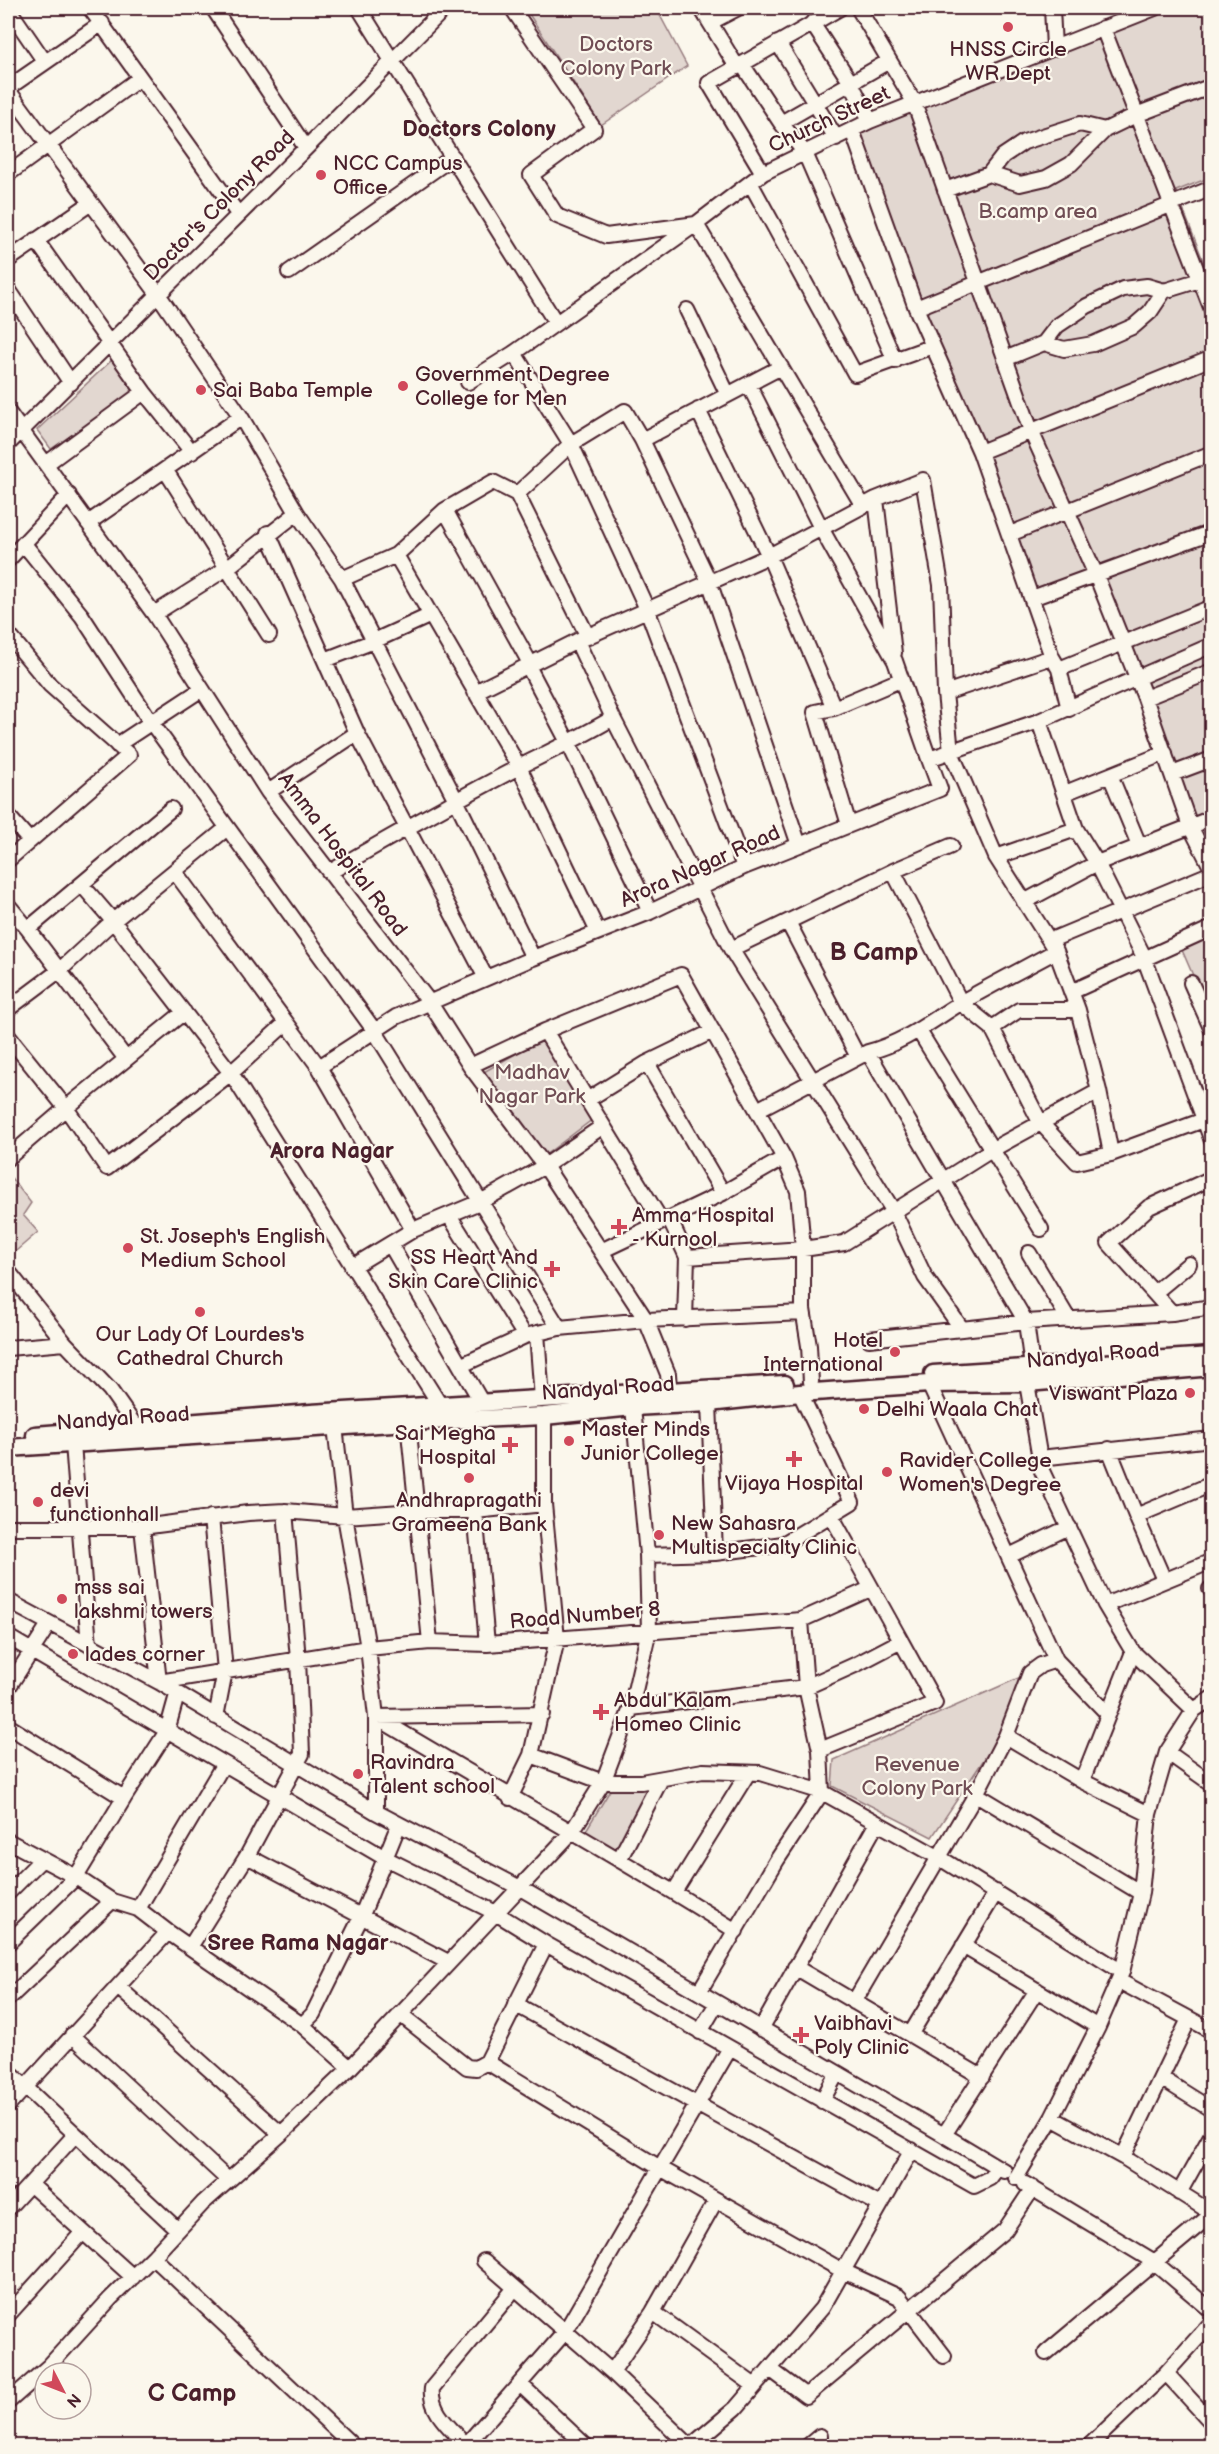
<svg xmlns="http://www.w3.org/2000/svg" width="1219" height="2454" font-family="'Balsamiq Sans',sans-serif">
<rect width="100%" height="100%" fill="#fbf7ec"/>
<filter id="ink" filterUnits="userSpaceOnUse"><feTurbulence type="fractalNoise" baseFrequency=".0167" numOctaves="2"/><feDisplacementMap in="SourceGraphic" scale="12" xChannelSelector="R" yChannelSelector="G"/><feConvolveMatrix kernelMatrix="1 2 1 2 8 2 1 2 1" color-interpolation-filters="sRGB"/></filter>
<g filter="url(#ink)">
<path fill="#e2d7d0" stroke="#967b7e" stroke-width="1.5" d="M525 8H656L687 66 601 125Z
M1166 8H1211V177L1176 191 1211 281V860L1097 571 1035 592 857 133Z
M112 360 134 392 51 449 37 430Z
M1211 934V1017L1182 950Z
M542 1039 593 1119 545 1155 482 1073Z
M8 1174 31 1203 23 1215 38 1232 9 1257Z
M1023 1676 1001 1734 932 1837 832 1786 834 1760Z
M651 1786 616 1849 585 1832 612 1787Z"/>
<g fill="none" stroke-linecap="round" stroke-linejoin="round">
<defs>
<path id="minor" d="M8 8 45 62
M90 8 238 214
M213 8 306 148
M359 8 556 323
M512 8 594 129 531 175 557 216 606 236 696 224 863 506
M701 8 737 67
M858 8 914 102 1031 431 1096 575 1145 698 1190 826 1212 869
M1052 8 1054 48
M711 22 738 8
M812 23 851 83 870 121
M1103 28 1212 310
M778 43 836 138
M742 64 781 123 805 153 895 361
M8 88 102 23
M8 90 158 294 241 417 297 513 342 579 457 802 533 958
M781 123 889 61
M852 130 916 308 980 452 1052 657 1059 669 1069 709
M763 173 709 83 840 8
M8 174 140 78
M989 174 1020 184 1046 178 1071 164 1105 130 1136 115 1212 86
M751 184 855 374 933 346
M945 190 989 174 1003 156 1024 142 1080 124 1105 130
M36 240 144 392 192 452
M8 260 91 203
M289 272 453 157
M8 289 71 383
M916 308 1212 188
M687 310 728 395
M1044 343 1064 349 1093 344 1134 326 1150 312 1164 291
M514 353 571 444 647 609 744 867
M1005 359 1044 343 1057 326 1087 306 1123 289 1147 286 1164 291 1200 280
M468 382 514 353 696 224 763 173 870 121 1155 8
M749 385 821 528 895 661 929 759
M698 410 769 556 834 708 815 712 849 825
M8 412 154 614 268 792 430 1003 470 1066 545 1166 646 1320 668 1374 670 1400
M642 440 781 367
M8 444 306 148 445 8
M980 452 1212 358
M46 464 144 392
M166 471 269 635
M517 494 588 637
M876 499 894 653
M445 510 531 665
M88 523 241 417
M268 533 357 733 486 978
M1010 534 1212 453
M24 544 82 616 151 722 374 1030 559 1328
M396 555 519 767 598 932
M8 560 69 495
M342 579 396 555 445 510 493 482 517 494 571 444 625 411 642 440 709 581 799 845
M1032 598 1212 532
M154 614 227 568 297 513
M8 634 50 685 129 755 8 860
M577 641 613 718 731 949 894 1212 925 1277 962 1329
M325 660 374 641 431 615
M528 666 569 744 650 912
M1059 669 1212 607
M475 692 577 641 769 556 876 499 923 480 941 585 945 693 951 752 996 857 1056 951 1078 1010 1099 1091 1111 1154
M945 693 1052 657
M1145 698 1212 671
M834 708 900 680
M1039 721 1076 829 1097 863 1144 957 1212 1141
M117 745 202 689
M1172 774 1212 759
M1110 775 1139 845
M268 792 357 733
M1065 793 1165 753
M8 816 30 841
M996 857 1076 829
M893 871 961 1003 992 1028 1040 1122 1077 1162 1111 1154 1212 1117
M175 872 319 1067 413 1230
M330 872C392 836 455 800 519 767 551 751 583 736 613 718
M82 885 113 921 231 1073 286 1023
M1024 902 1097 863 1212 818
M8 905 28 929 126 1059
M788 922 858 1057
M28 929 171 809
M1051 940 1212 873
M731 949 893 871 951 846
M1191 983 1212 1030
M1071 992 1212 928
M8 1009 60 970 113 921 227 828
M992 1028 1019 1010H1078
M545 1031 662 1222
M919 1031 1041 1229
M8 1036 66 1108 107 1168 231 1073 440 1405
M868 1052 1026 1322 1032 1367
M647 1063 723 1193
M470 1066 545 1031 681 975 784 1158 723 1193 601 1251
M319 1067 396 1017 533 958 650 912 744 867 940 789 929 759 1039 721 1212 645
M587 1100 647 1063 713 1031
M757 1110 868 1052C904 1043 931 1021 962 1002 993 984 1025 968 1056 951
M8 1158 66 1108 184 1012
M784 1158 798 1191 803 1249V1309L809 1346 811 1382
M449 1215 525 1336
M669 1218 687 1257 685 1319
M390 1244 482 1403
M1029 1253 1069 1320
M687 1257 803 1249 844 1243 993 1149 1099 1091
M352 1267 413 1230 482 1201 545 1166 603 1126
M8 1271 65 1343 110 1390 136 1427
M1154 1293 1189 1264
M1172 1313 1109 1243 1149 1207 1212 1178
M537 1333 542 1399
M869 1339 1026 1322 1172 1313 1212 1307
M8 1348 65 1343
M462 1365 525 1336 559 1328 646 1320 803 1313
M1027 1383 1042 1471 1105 1605 1133 1652 1194 1710
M929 1384 1056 1660 1108 1714
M709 1403 715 1553
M408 1422 430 1642
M335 1426 345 1516 368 1648 376 1717V1812
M73 1444 89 1645
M1109 1449 1136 1516
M1040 1458 1212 1439
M475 1511 487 1644
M211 1517 225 1671 216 1717
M8 1527H142L248 1513 285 1511 345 1516 416 1511H475L544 1504
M142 1527 159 1682 368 1648 430 1642 487 1644 801 1620 870 1589
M647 1555 715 1553 783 1544 852 1502 800 1393
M1009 1556 1069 1527
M1164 1580 1136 1516 1212 1484
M1210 1589 1212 1591
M8 1601 159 1682 376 1812 520 1888 944 2135 1037 1990
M1105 1605 1212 1561
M801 1620 806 1687 820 1750
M8 1637 385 1858 494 1912 546 1944 974 2186 990 2178 998 2167
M8 1688 49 1624
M631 1708 806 1687 857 1664 901 1641 831 1515
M376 1717C495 1789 618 1856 736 1931
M376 1717 542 1714
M8 1726 124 1798 167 1731 177 1695
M1006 1736 1082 1781 1149 1814
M1167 1752 1212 1784
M531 1755 603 1782H641L703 1771 760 1773 822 1792 940 1858 1122 1972
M1082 1781 1133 1652
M976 1794 1141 1893
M510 1798 531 1755 557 1639 544 1504V1416
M8 1841 76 1877 112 1901 138 1909 168 1932 302 2025 350 2068
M247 1856 448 1962
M619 1860 661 1779
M674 1892 748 1773
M8 1893 42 1859
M138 1909 223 1765
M8 1943 76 1877 124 1798
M546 1944 487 2062 660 2168 730 2048
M963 1946 1098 2027
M190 1947 247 1856 302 1754 298 1659 285 1511
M795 1967 982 2077
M1119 1981 1212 2031
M118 1987 281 2134
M699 1992 777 1860 822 1792 820 1750 935 1703 901 1641
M8 1999 112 1901
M854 2002 976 1794 1006 1736 1030 1673 1041 1665 1056 1660
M515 2004 880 2205
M400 2014 467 2067 476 2068 487 2062
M1189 2019 1123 2157 1212 2213
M302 2025 313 2014 362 1915 399 1824
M761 2029 877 1823
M700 2032 717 2003
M72 2035 227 2179
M910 2035 996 1892
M8 2071 178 2230
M1161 2078 1212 2110
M822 2101 837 2073
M8 2106 168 1932
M1052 2118 1123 2157
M944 2135 1004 2171
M1016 2178 1052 2118 1098 2027 1122 1972 1141 1893 1149 1814 1167 1752 1194 1710 1212 1698
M30 2184 133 2277
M1025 2184 1153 2261 1212 2311
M1179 2193 1212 2134
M8 2208 75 2135
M153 2257 353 2446
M484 2261 612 2372 690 2446
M653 2312 755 2386
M8 2315 83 2232
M1046 2353 1212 2214
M770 2369 806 2396 1005 2230 1033 2188
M612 2372 653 2312 716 2200
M1166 2373 1212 2423
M521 2385 586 2446
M8 2402 49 2366 110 2299 153 2257 203 2203 281 2134 350 2068 571 1833 603 1782 631 1708 649 1630 647 1555 633 1407
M466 2445 565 2332 660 2168 843 2271 899 2297 944 2356
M467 2446C452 2429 429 2412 432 2388L515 2288
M691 2446 736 2408 822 2308 912 2150
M808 2446 820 2436
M1089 2446 1166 2373 1212 2322
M1207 2446 1212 2442"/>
<path id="major" d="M933 1374 1212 1356
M35 1435 311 1413 785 1384
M8 1448 408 1422 544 1416 633 1407 709 1403 800 1393 929 1384 1027 1383 1212 1367"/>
</defs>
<use href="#minor" stroke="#4a1f2b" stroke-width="18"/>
<use href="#major" stroke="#4a1f2b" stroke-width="21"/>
<use href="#minor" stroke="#fbf7ec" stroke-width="14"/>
<use href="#major" stroke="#fbf7ec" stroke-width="16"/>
</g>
</g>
<g fill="#d1495b" stroke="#fbf7ec" stroke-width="2">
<circle cx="1008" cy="27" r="6"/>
<circle cx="321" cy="175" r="6"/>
<circle cx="403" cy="386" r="6"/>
<circle cx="201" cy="390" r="6"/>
<path d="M616 1218h6v6h6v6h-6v6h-6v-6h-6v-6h6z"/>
<circle cx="128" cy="1248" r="6"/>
<path d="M549 1260h6v6h6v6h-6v6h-6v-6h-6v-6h6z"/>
<circle cx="200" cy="1312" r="6"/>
<circle cx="895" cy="1352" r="6"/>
<circle cx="1190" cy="1393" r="6"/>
<circle cx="864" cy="1409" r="6"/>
<circle cx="569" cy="1441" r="6"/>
<path d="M507 1436h6v6h6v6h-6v6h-6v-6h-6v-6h6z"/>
<path d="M791 1450h6v6h6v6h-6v6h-6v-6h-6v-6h6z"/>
<circle cx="887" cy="1472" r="6"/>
<circle cx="469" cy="1478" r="6"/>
<circle cx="38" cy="1502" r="6"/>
<circle cx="659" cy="1535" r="6"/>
<circle cx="62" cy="1599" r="6"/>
<circle cx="73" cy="1654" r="6"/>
<path d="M598 1703h6v6h6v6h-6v6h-6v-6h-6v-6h6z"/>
<circle cx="358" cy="1774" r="6"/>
<path d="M798 2026h6v6h6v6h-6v6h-6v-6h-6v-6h6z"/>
</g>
<g text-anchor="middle" stroke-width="4.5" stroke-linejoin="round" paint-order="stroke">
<g font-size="21" fill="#704d54" stroke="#fbf7ec">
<text x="616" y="51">Doctors<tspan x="616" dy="24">Colony Park</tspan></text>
<text x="1038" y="218">B.camp area</text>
<text x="532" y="1079">Madhav<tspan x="532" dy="24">Nagar Park</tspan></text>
<text x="917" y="1771">Revenue<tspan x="917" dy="24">Colony Park</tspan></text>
</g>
<g font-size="21" fill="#4a1f2b" stroke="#fbf7ec" text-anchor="start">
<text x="1008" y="56" text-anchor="middle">HNSS Circle<tspan x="1008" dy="24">WR Dept</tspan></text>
<text x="333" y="170">NCC Campus<tspan x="333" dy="24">Office</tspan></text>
<text x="415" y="381">Government Degree<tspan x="415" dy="24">College for Men</tspan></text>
<text x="213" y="397">Sai Baba Temple</text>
<text x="632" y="1222">Amma Hospital<tspan x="632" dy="24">- Kurnool</tspan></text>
<text x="140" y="1243">St. Joseph's English<tspan x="140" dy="24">Medium School</tspan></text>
<text x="538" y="1264" text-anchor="end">SS Heart And<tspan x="538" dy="24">Skin Care Clinic</tspan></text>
<text x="200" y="1341" text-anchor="middle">Our Lady Of Lourdes's<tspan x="200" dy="24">Cathedral Church</tspan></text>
<text x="883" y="1347" text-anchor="end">Hotel<tspan x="883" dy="24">International</tspan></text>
<text x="1178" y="1400" text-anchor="end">Viswant Plaza</text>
<text x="876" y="1416">Delhi Waala Chat</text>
<text x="581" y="1436">Master Minds<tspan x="581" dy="24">Junior College</tspan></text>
<text x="496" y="1440" text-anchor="end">Sai Megha<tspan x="496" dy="24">Hospital</tspan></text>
<text x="899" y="1467">Ravider College<tspan x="899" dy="24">Women's Degree</tspan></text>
<text x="794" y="1490" text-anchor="middle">Vijaya Hospital</text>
<text x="50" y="1497">devi<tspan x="50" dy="24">functionhall</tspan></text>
<text x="469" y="1507" text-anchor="middle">Andhrapragathi<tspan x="469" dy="24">Grameena Bank</tspan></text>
<text x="671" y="1530">New Sahasra<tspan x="671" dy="24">Multispecialty Clinic</tspan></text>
<text x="74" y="1594">mss sai<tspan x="74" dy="24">lakshmi towers</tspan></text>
<text x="85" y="1661">lades corner</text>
<text x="614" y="1707">Abdul Kalam<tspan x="614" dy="24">Homeo Clinic</tspan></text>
<text x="370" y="1769">Ravindra<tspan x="370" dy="24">Talent school</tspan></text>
<text x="814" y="2030">Vaibhavi<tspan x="814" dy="24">Poly Clinic</tspan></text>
</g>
<g font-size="21" fill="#4a1f2b" stroke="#fbf7ec">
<text transform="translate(829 119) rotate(-25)" y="7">Church Street</text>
<text transform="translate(219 205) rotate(-45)" y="7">Doctor's Colony Road</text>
<text transform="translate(343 854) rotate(53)" y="7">Amma Hospital Road</text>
<text transform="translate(700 866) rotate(-24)" y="7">Arora Nagar Road</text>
<text transform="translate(1093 1355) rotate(-5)" y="7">Nandyal Road</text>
<text transform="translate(608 1388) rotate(-4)" y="7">Nandyal Road</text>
<text transform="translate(123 1418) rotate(-4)" y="7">Nandyal Road</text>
<text transform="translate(585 1615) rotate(-5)" y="7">Road Number 8</text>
</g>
<g font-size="22" font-weight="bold" fill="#4a1f2b" stroke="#fbf7ec">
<text x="479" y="136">Doctors Colony</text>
<text x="332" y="1158">Arora Nagar</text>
<text x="298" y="1950">Sree Rama Nagar</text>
</g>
<g font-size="24" font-weight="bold" fill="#4a1f2b" stroke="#fbf7ec">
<text x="874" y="960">B Camp</text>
<text x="192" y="2401">C Camp</text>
</g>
</g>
<rect width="1219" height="2454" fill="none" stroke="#fbf7ec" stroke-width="30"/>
<rect x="15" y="15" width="1189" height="2424" fill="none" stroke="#4a1f2b" stroke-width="2" filter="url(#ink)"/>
<g transform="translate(63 2391) rotate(132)"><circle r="28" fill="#fbf7ec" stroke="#b4a19f" stroke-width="1.5"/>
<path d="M0-4.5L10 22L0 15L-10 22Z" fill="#d1495b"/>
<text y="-9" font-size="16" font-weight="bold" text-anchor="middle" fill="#4a1f2b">N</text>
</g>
</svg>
